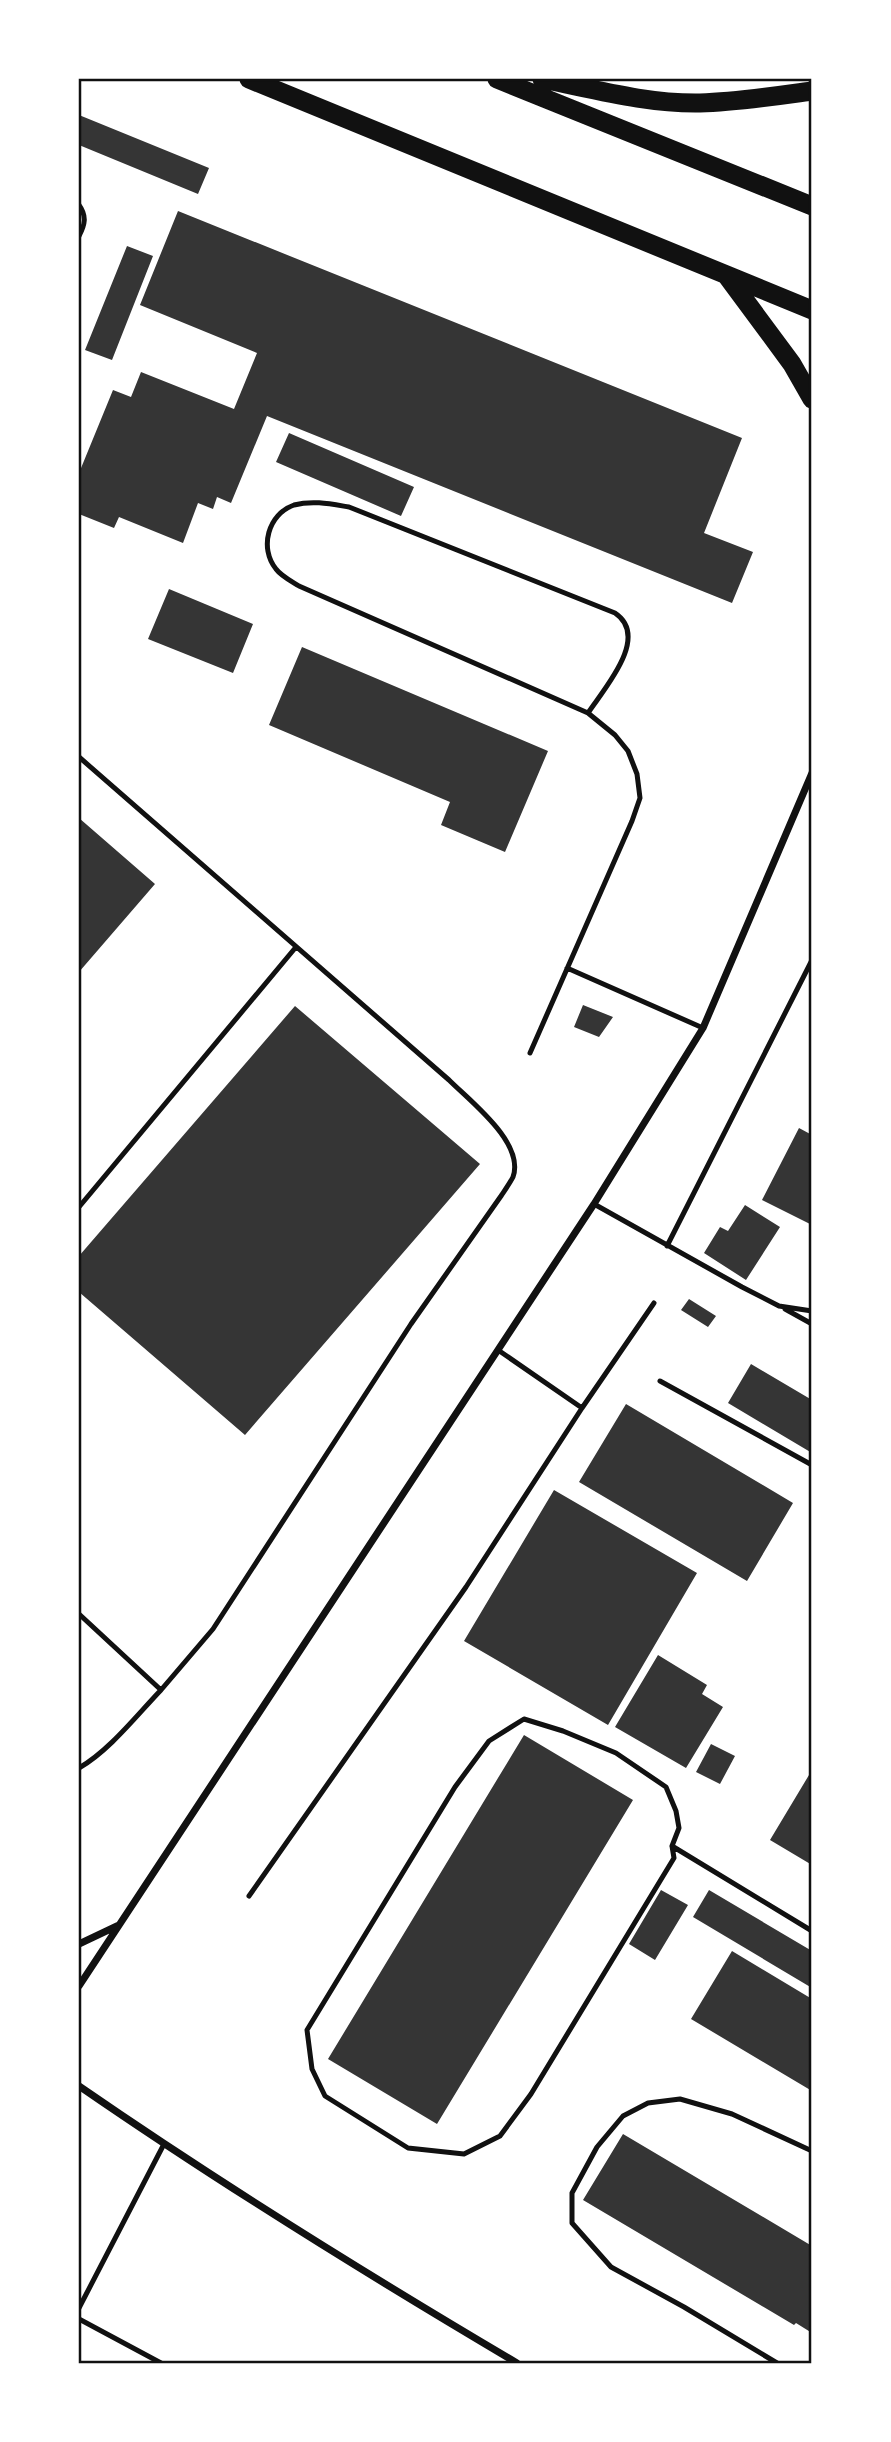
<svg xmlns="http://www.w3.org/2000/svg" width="891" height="2442" font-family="'Public Sans',sans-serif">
<rect width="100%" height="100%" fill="#fff"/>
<path fill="#353535" d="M79 115 209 168 198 194 79 145Z
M178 211 742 438 704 533 753 552 732 603 267 416 231 503 217 497 213 509 198 503 183 543 119 517 114 528 79 514V473L113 390 131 397 141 372 234 409 257 353 140 305Z
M127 246 153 256 112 360 85 350Z
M289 433 414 487 401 516 276 462Z
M169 589 253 624 233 673 148 639Z
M302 647 548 751 505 852 441 825 450 802 269 725Z
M79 818 155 884 79 972Z
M583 1005 613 1017 599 1037 574 1027Z
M295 1006 480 1164 245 1435 79 1292V1256Z
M799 1128 812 1135V1225L762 1200Z
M745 1205 780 1227 746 1280 704 1253 720 1227 728 1231Z
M689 1299 716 1316 708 1327 681 1310Z
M751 1364 812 1400V1453L728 1403Z
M626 1404 793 1503 747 1581 579 1482Z
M554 1490 697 1573 608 1725 464 1641Z
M658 1655 707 1685 702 1694 723 1707 686 1768 615 1727Z
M524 1735 633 1800 437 2124 328 2059Z
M711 1744 735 1756 720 1784 696 1772Z
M812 1770V1865L770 1840Z
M661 1890 688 1905 655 1960 629 1944Z
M709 1890 812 1951V1988L693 1917Z
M732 1951 812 1999V2091L691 2019Z
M623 2134 812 2246V2333L796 2323 794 2325 583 2200Z"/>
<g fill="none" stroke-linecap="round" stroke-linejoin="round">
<path stroke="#111" stroke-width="5" d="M79 205C87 216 85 225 79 236
M79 757 449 1080C471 1102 525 1143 513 1177 510 1183 505 1190 501 1196L411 1324 213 1629 161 1690 79 1614
M567 968 703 1028
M530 1053 632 821 640 798 637 774 628 751 615 735 588 713 299 586C291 581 281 576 276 569 259 548 268 514 294 505 313 500 331 504 349 507L615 613C651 637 603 690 588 713
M594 1204 742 1287 779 1306 812 1311
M79 1207 296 947
M667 1246 812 960
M785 1309 812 1324
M498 1350 582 1408
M660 1381 812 1465
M524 1719 563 1731 616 1753 666 1787 676 1811 679 1828 672 1846 674 1858 531 2094 500 2136 464 2154 408 2148 325 2096 312 2069 307 2030 455 1787 489 1741Z
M79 1768C109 1751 137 1715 161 1690
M672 1846 812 1931
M249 1896 466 1587 582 1408 654 1303
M79 2308 164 2144
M79 2319 161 2363
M777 2363 684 2307 611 2267 572 2223V2193L597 2147 623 2116 648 2103 680 2099 732 2114 812 2151"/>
<path stroke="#111" stroke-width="7" d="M79 1944 119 1925
M79 1986 594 1204 703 1028 812 773
M79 2086C221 2184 368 2275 517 2363"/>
<path stroke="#111" stroke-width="19" d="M249 79 812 310
M497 79 812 206
M542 79C593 89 648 104 700 103 738 102 775 96 812 91
M727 276 792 364 812 399"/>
</g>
<rect width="891" height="2442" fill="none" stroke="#ffffff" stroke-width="161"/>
<rect x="80" y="80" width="730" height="2282" fill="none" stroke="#111" stroke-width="2.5"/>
</svg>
